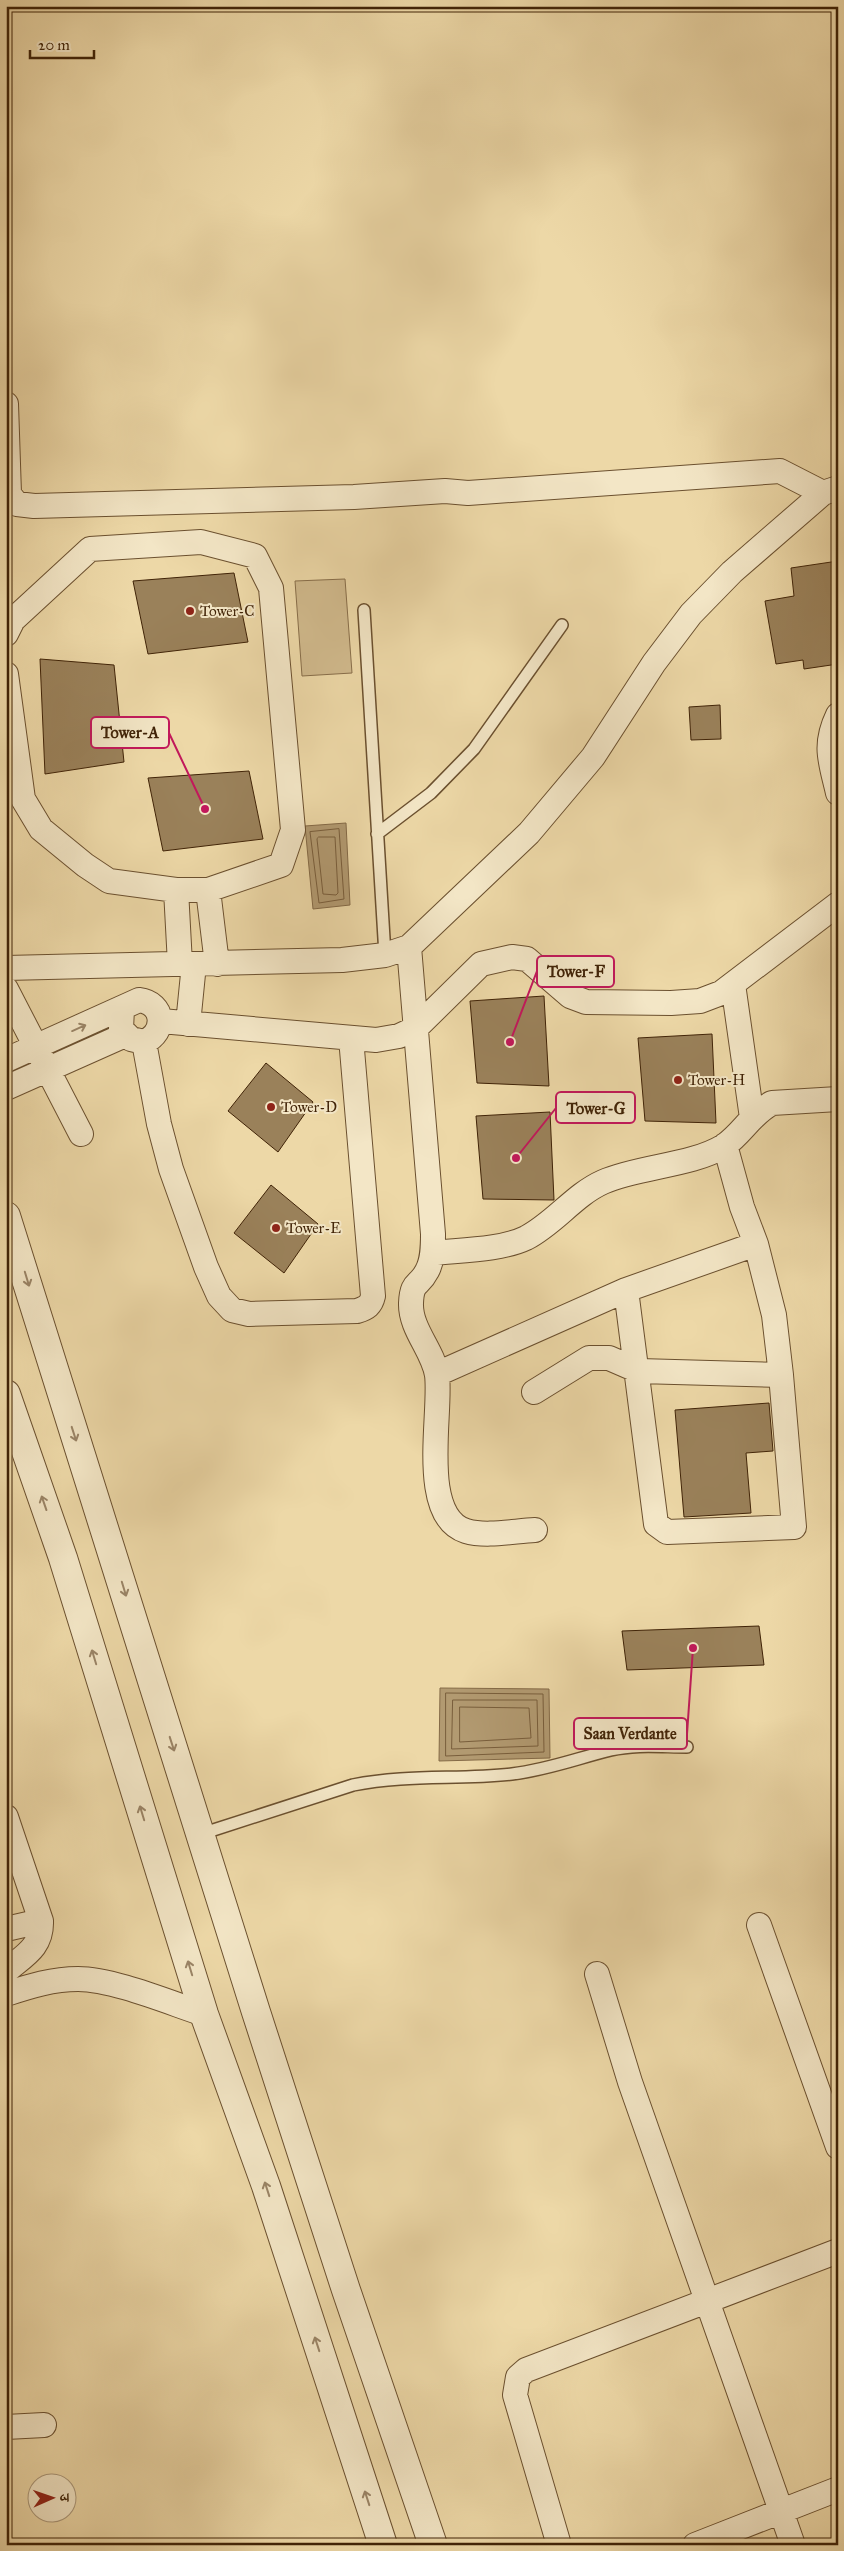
<svg xmlns="http://www.w3.org/2000/svg" width="844" height="2551" font-family="'IM FELL Great Primer','Noto Serif Devanagari',serif">
<rect width="100%" height="100%" fill="#edd8a7"/>
<filter id="stains"><feTurbulence type="fractalNoise" baseFrequency=".004" numOctaves="4"/><feColorMatrix values="0 0 0 0 .2 0 0 0 0 .09 0 0 0 0 .02 0 0 0 .5 -.17"/></filter>
<radialGradient id="worn" r=".72"><stop offset=".6" stop-color="#630" stop-opacity="0"/><stop offset="1" stop-color="#630" stop-opacity=".3"/></radialGradient>
<path fill="#d0b98c" stroke="#886e4a" d="M345 579 352 673 302 676 295 581Z"/>
<path fill="#b29a71" stroke="#846a47" d="M346 823 350 905 313 909 305 826Z
M440 1688 549 1689 550 1758 439 1761Z"/>
<g fill="none" stroke-linecap="round" stroke-linejoin="round">
<path stroke="#795e3c" stroke-width="1" d="M339 829 344 899 319 903 310 832Z
M319 837H335L338 893 336 895 323 894 317 839Z
M446 1693 543 1694 544 1752 446 1756Z
M453 1700H537L538 1746 452 1749Z
M460 1707 529 1708 531 1738 460 1742Z"/>
</g>
<path fill="#9a815a" stroke="#402307" d="M838 561V664L804 669 803 660 776 664 765 601 794 596 791 568Z
M234 573 248 642 148 654 133 581Z
M40 659 114 665 124 762 45 774Z
M720 705 721 739 691 740 689 707Z
M249 771 263 839 163 851 148 778Z
M544 996 549 1086 477 1083 470 1001Z
M712 1034 716 1123 645 1121 638 1038Z
M266 1063 313 1102 278 1152 228 1111Z
M550 1112 554 1200 483 1199 476 1116Z
M271 1185 318 1224 284 1273 234 1233Z
M769 1403 773 1451 746 1453 751 1513 684 1517 675 1410Z
M759 1626 764 1665 627 1670 622 1631Z"/>
<g fill="none" stroke-linecap="round" stroke-linejoin="round">
<defs>
<path id="service" d="M364 610 385 955
M377 834 431 793 474 749 562 625
M201 1834 353 1785C408 1774 458 1780 512 1774 547 1770 578 1758 611 1750 636 1744 662 1747 687 1747"/>
<path id="minor" d="M6 404 9 494 17 504 34 506 354 497 445 491 468 493 780 471 823 493
M6 634 13 620 90 549 201 542 255 556 271 588 293 830 281 865 208 890H176L109 881 85 865 41 829 23 799 6 674
M838 715C823 746 831 762 838 793
M176 890 180 964
M208 890 217 964
M409 947 433 1234C433 1246 433 1260 427 1271 419 1287 412 1280 411 1303 410 1329 433 1350 437 1375 442 1412 418 1516 466 1531 486 1537 514 1531 535 1530
M6 968 342 960 385 955 409 947 529 833 593 757 654 663 691 614 732 572 823 493 838 488
M733 984 752 1118
M6 989 81 1134
M161 1021 376 1040 399 1036 416 1028 481 964 512 957 527 959 570 996 586 1002 671 1003 700 1001 721 993 838 904
M188 1024 194 964
M144 1042 159 1124 171 1169 206 1267 219 1296 232 1310 249 1314 357 1311C367 1308 371 1305 373 1296L351 1038
M6 1060 139 1000C164 1003 167 1032 144 1042L131 1039 121 1029 122 1009
M6 1088 125 1035
M725 1145 742 1207 756 1244 774 1315 781 1375 794 1527 667 1532 656 1524 626 1290 756 1244
M433 1253C461 1250 501 1250 526 1238 555 1223 574 1195 603 1182 640 1166 691 1166 724 1146 742 1134 752 1113 772 1103L838 1099
M437 1374 626 1290
M534 1392 589 1358H609L639 1371 781 1375
M6 1817 41 1921C42 1947 25 1955 6 1971
M759 1925 838 2147
M6 1929 41 1921
M597 1974 630 2082 793 2545
M6 1994C30 1986 53 1979 78 1979 113 1979 170 2003 204 2014
M6 2427 44 2425
M559 2545 515 2395 518 2377 526 2370 838 2251
M695 2545 838 2489"/>
<path id="tertiary" d="M6 1216 256 2012 346 2290 433 2545
M6 1394 63 1558 204 2014 266 2186 383 2545"/>
</defs>
<use href="#service" stroke="#6b502f" stroke-width="14"/>
<use href="#minor" stroke="#6b502f" stroke-width="26"/>
<use href="#tertiary" stroke="#6b502f" stroke-width="30"/>
<use href="#service" stroke="#f3e6c6" stroke-width="11"/>
<use href="#minor" stroke="#f3e6c6" stroke-width="24"/>
<use href="#tertiary" stroke="#f3e6c6" stroke-width="28"/>
</g>
<defs><path id="oneway-shaft" d="M-6 0H5M1.5-3L5.5 0L1.5 3" fill="none" stroke-width="1.6" stroke-linecap="round" stroke-linejoin="round" transform="scale(1.25)"/></defs>
<g stroke="#9a8466">
<use href="#oneway-shaft" transform="translate(79 1028) rotate(-24)"/>
<use href="#oneway-shaft" transform="translate(27 1279) rotate(73)"/>
<use href="#oneway-shaft" transform="translate(74 1434) rotate(72)"/>
<use href="#oneway-shaft" transform="translate(44 1503) rotate(-109)"/>
<use href="#oneway-shaft" transform="translate(124 1589) rotate(73)"/>
<use href="#oneway-shaft" transform="translate(94 1657) rotate(-107)"/>
<use href="#oneway-shaft" transform="translate(172 1744) rotate(72)"/>
<use href="#oneway-shaft" transform="translate(142 1813) rotate(-107)"/>
<use href="#oneway-shaft" transform="translate(190 1968) rotate(-107)"/>
<use href="#oneway-shaft" transform="translate(267 2189) rotate(-108)"/>
<use href="#oneway-shaft" transform="translate(317 2344) rotate(-108)"/>
<use href="#oneway-shaft" transform="translate(367 2498) rotate(-108)"/>
</g>
<g fill="#8f2418" stroke="#f3e6c6" stroke-width="2">
<circle cx="190" cy="611" r="5"/>
<circle cx="678" cy="1080" r="5"/>
<circle cx="271" cy="1107" r="5"/>
<circle cx="276" cy="1228" r="5"/>
</g>
<g text-anchor="middle" stroke-width="4" stroke-linejoin="round" paint-order="stroke">
<g font-size="15" fill="#402307" stroke="#f3e6c6" text-anchor="start">
<text x="200" y="616">Tower-C</text>
<text x="688" y="1085">Tower-H</text>
<text x="281" y="1112">Tower-D</text>
<text x="286" y="1233">Tower-E</text>
</g>
</g>
<path fill="none" stroke="#c2185b" stroke-width="2" d="M205 809L169 733M510 1042L537 971M516 1158L556 1108M693 1648L687 1734"/>
<g fill="#c2185b" stroke="#f3e6c6" stroke-width="2">
<circle cx="205" cy="809" r="5"/>
<circle cx="510" cy="1042" r="5"/>
<circle cx="516" cy="1158" r="5"/>
<circle cx="693" cy="1648" r="5"/>
</g>
<g fill="#f3e6c6" stroke="#c2185b" stroke-width="2">
<rect x="91" y="717" width="78" height="31" rx="5"/>
<rect x="537" y="956" width="77" height="31" rx="5"/>
<rect x="556" y="1092" width="79" height="31" rx="5"/>
<rect x="574" y="1718" width="113" height="31" rx="5"/>
</g>
<g font-size="16" text-anchor="middle" font-weight="bold" fill="#402307">
<text x="130" y="738">Tower-A</text>
<text x="576" y="977">Tower-F</text>
<text x="596" y="1114">Tower-G</text>
<text x="630" y="1739">Saan Verdante</text>
</g>
<rect width="844" height="2551" fill="none" stroke="#edd8a7" stroke-width="25"/>
<rect x="8" y="8" width="829" height="2536" fill="none" stroke="#402307" stroke-width="2.5"/>
<rect x="12" y="12" width="819" height="2526" fill="none" stroke="#402307"/>
<g transform="translate(52 2498) rotate(88)"><circle r="24" fill="#f3e6c6" stroke="#ab987a"/>
<path d="M0-4L9 19L0 12L-9 19Z" fill="#8f2418"/>
<text y="-8" font-size="14" font-weight="bold" text-anchor="middle" fill="#402307">उ</text>
</g>
<path d="M30 50v8h64v-8" fill="none" stroke="#402307" stroke-width="2.5"/>
<text x="38" y="50" font-size="15" fill="#402307" stroke="#f3e6c6" stroke-width="4" paint-order="stroke">20 m</text>
<rect width="100%" height="100%" filter="url(#stains)"/>
<rect width="100%" height="100%" fill="url(#worn)"/>
</svg>
